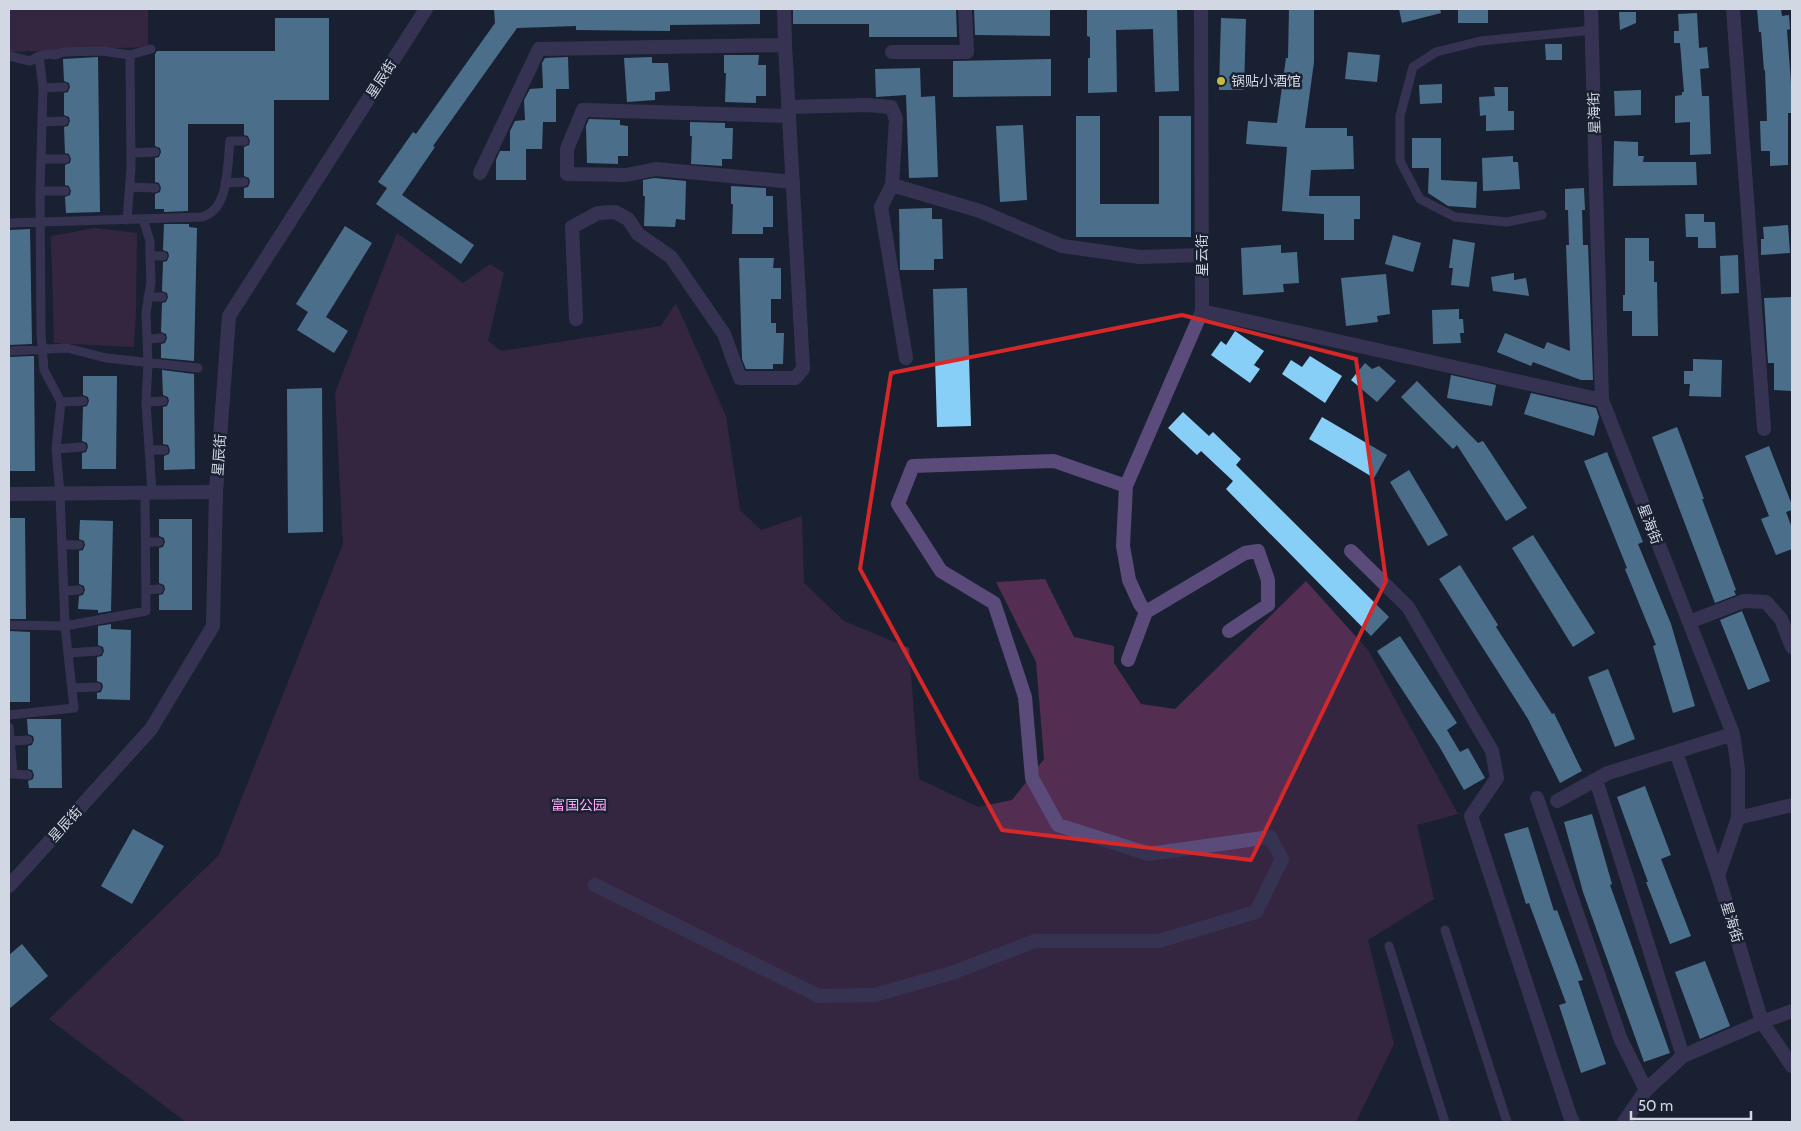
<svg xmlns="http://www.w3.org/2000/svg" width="1801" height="1131" font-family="Cabin,'Noto Sans SC',sans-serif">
<rect width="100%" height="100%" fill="#192031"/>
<path fill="#542d52" d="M9 9H148V47L9 52Z
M95 228 137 233 136 311 134 347 54 343 51 236Z
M397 233 463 283 490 264 504 273 488 341 501 351 661 326 676 303 726 416 740 510 761 530 802 516 804 583 844 621 909 648 919 779 978 807 1012 800 1044 759 1036 662 996 582 1045 579 1074 637 1114 646V663L1141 704 1175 709 1306 581 1368 650 1458 814 1417 825 1434 899 1368 940 1394 1044 1356 1122H186L49 1019 219 855 343 544 335 393Z"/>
<path fill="#88cff7" d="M494 9H760V24L670 25V31L576 30V26L517 28 433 146 435 147 402 195 474 245 461 264 376 204 387 188 378 182 413 132 416 134 495 23Z
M793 9H956L957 37H869V24H793Z
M974 9H1050V36L975 35Z
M1087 9H1177L1179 91 1155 92 1153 29 1116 30 1117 92 1088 93V58H1090V37L1087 36Z
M1289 9H1314V62L1305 128H1347V136H1353L1354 169 1311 170 1309 196H1360V219H1354V240H1324V214L1282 211 1287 147 1246 144 1248 121 1277 123 1286 58H1288Z
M1399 9H1440L1441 13 1402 23Z
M1458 9H1488V23H1458Z
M1757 9H1781L1782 16 1789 15 1790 29 1787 30 1791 83H1792V113H1788V165L1770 166V151H1761L1760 121H1767L1765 70H1764L1761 32H1759Z
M1619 12H1636V23L1620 30Z
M1697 13 1699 48 1707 47 1709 68 1700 69 1702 96H1709L1711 154 1690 155V122L1675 123V96L1682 95V92H1684L1680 43H1674V31H1679L1678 14Z
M275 18H329V100H274V198H244V188L248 187 250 182 249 178 244 176V147L249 145 250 141 248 136 244 135V124H188V211L164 212V209H155V194L160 192 161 188 159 183 155 182V158L159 157 161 152 160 148 155 146V54L157 51H275Z
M1221 18 1246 19 1244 90H1219Z
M1545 44H1562V60H1546Z
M1348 52 1380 55 1377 82 1345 79Z
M724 55H759L758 65H766V96H756V103L725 102 726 73H724Z
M98 57 100 212 66 213 65 197 70 195 71 191 69 186 65 185V165L70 163 71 159 69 154 65 153 64 127 68 126 70 121 69 117 64 115V93L68 92 70 87 69 83 64 81 63 59Z
M568 57 569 89H556V122H543L542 149H526V180H496V160L500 151H510V131L515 121 525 120 524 100 530 89 543 88 542 63 545 58Z
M652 57V63H668L670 91 655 92V100L627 102 624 58Z
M1051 59V96L953 97V61Z
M920 68 921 97 935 96 938 177 909 178 906 95 876 97 875 69Z
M1442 84V103L1420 104 1419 85Z
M1494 87H1508V111H1514V130L1486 131V115L1480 116 1479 97 1495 96Z
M1641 90V115L1615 116 1614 91Z
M1076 116H1100V204H1159V116H1191V237H1076Z
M589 119 620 120V125L628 126V156H618V164L587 163 586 126Z
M690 122 725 123V128H733L732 159H722V166L691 164 692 136H690Z
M1023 125 1027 200 1000 202 996 126Z
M1412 138H1441V180L1477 182 1476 208 1448 206 1428 193 1429 168H1412Z
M1614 141 1638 142V156H1644L1643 162H1696L1697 185 1613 186Z
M1513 156V162H1518L1520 189 1483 191 1482 158Z
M654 178 686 181 685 220 676 219 675 227 644 226 645 196H643V180Z
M731 186 766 188V196H773V227H763V234H732L733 204H731Z
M1584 188 1585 210H1582L1583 245H1588L1593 380H1581L1533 362 1531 366 1497 352 1505 333 1544 349 1547 342 1570 351 1566 245H1569L1568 210H1565V189Z
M932 208V219H942L943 259H934V270H900L899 209Z
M1685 214H1704V222H1715L1716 248H1698V237H1686Z
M164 224H189V227L197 228 194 361 161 358V344L165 343 167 338 166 334 161 332 162 303 166 302 168 297 167 293 162 291 163 262 167 261 169 256 168 252 163 250Z
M1788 225 1790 253 1761 255V239H1764L1763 227Z
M345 226 372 243 326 317 348 331 334 353 297 330 308 312 296 304Z
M30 229 32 344 9 345V230Z
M1393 235 1421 243 1413 272 1385 264Z
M1625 238H1649V261H1654V282H1657L1658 336H1632V311H1623V295H1625Z
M1453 239 1475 243 1469 287 1451 285 1453 268H1449Z
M1281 245V253L1297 252 1299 283 1283 284 1284 292 1243 295 1241 248Z
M1738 255 1739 293 1721 294 1720 256Z
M739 258H774L773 268H781V299H771V323H776V333H784L783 364H773V369H746L742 359Z
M1514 273V280L1526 278 1529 296 1493 291 1491 277Z
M1386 274 1390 314 1377 316 1378 322 1346 326 1341 278Z
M967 288 971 426 937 427 933 289Z
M1792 297V391L1774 390V363H1768L1764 298Z
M1459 309V319H1463L1464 333H1460L1461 343 1433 344 1432 310Z
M1235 331 1264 351 1254 365 1260 369 1250 383 1211 355 1221 341 1226 345Z
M32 356H34L35 471H9V357Z
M1310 356 1342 376 1325 403 1282 374 1291 360 1302 367Z
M1693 359 1722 360 1721 397 1689 396 1690 384H1684V371H1693Z
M1365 363 1372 369 1379 366 1396 381 1377 402 1351 380Z
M162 370 194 374 195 469 164 470V456L169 454 170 450 168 445 163 444V407L167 406 169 401 168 397 163 395Z
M1451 375 1496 385 1492 406 1447 398Z
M83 376H117L116 469H82V453L86 452 88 447 87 443 82 441 83 407 87 406 89 401 88 397 83 395Z
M1417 381 1478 443 1483 441 1527 508 1506 521 1457 445 1453 449 1401 397Z
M322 388 323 532 288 533 287 389Z
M1531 393 1596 408 1599 417 1594 436 1524 414Z
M1183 412 1209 436 1213 432 1241 459 1236 465 1389 617 1371 636 1226 489 1233 481 1201 451 1197 455 1168 428Z
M1322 417 1387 455 1374 478 1309 439Z
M1677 427 1704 499H1702L1736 590 1734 591 1736 595 1715 603 1652 437Z
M1769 446 1792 505V510L1786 512 1792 528V549L1776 555 1761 519 1769 516 1745 456Z
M1607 452 1643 542 1638 544 1671 624 1695 706 1673 713 1653 646 1656 645 1625 569 1627 568 1584 461Z
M1409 470 1448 535 1428 546 1390 482Z
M9 518H25L26 619H9Z
M159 519H192V610H159V595L163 594 165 589 164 585 159 583V548L163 547 165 542 164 538 159 536Z
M80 520 113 521 111 611 98 613V610L78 609 79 596 83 595 85 590 84 586 79 584V551L83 550 85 545 84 541 79 539Z
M1533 535 1595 633 1573 647 1512 548Z
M1460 565 1498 625 1496 627 1552 714 1554 713 1582 771 1560 783 1528 719 1439 579Z
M1742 611 1770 681 1748 690 1720 620Z
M111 624V629L131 630 130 700 97 699V693L101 692 103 687 102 683 97 681V657L102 656 104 651 103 647 98 645V626Z
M9 631 30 632V702H9Z
M1400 636 1457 723 1447 730 1460 752 1468 748 1485 778 1464 790 1439 746 1377 651Z
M1608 669 1635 739 1615 747 1588 677Z
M27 719H61L62 788H29L28 781 33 779 34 775 32 770 28 769V746L32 745 34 740 33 736 28 734Z
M1645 786 1671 855 1661 859 1691 936 1670 944 1646 882H1648L1617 797Z
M1592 814 1612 884 1610 885 1670 1053 1644 1062 1583 892 1564 822Z
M1528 827 1554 911 1557 910 1583 980 1578 981 1606 1064 1581 1073 1559 1005 1566 1003 1529 903 1526 904 1504 834Z
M133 829 164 846 132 904 101 886Z
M22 944 48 976 9 1009V955Z
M1705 961 1730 1026 1700 1039 1675 972Z"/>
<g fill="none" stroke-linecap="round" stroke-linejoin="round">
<path stroke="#5a4b7a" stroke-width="9" d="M9 56 30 61 39 56 49 54 55 55 63 52 102 51 130 55 151 49
M43 88 64 87
M42 122 64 121
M131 153 155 152
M41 159H65
M225 183 244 182
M130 187 155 188
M40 191H65
M1542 215 1507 222 1455 217 1420 199 1400 161V116L1413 67 1436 52 1481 41 1592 30
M143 219 150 241V256L151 282 146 313 148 363 146 402 152 493
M127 220 131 168 130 55
M9 223 202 217C230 209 227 165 230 141H244
M150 256H163
M148 297H162
M147 339 161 338
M9 351 67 348 106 358 198 368
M61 402 83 401
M146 402 163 401
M56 449 82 447
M149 450H164
M146 542H159
M62 545H79
M146 590 159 589
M64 591 79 590
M9 625 65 626 146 611 145 493
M68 653 98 651
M72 688 97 687
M9 715 74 708 65 626 60 495 56 449 61 402 44 370 41 334 40 191 43 88 39 56
M9 727 13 774 28 775
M10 741 28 740
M1445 930 1507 1122
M1389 946 1445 1122"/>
<path stroke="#5a4b7a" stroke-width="14" d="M1591 9 1602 400 1733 734 1738 769V818L1718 876 1762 1022 1792 1066
M1733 9 1764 429
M892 52H967L965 9
M788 107 867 105 891 107 896 119 892 185 881 207 906 358
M789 116 583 110 567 149V174L626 175 656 169 793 182
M480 173 539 49 785 45
M892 185 980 211 1062 246 1140 257 1202 255
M1202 311 1602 400
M576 319 572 227 598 213 615 212 628 219 638 234 671 257 724 334 740 378H795L803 369 785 45 784 9
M9 494 216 492
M1351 551 1408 607 1492 751 1497 778 1471 816 1570 1116 1573 1122
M1146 612 1245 553 1258 551 1268 580V605L1229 631
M1689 622 1744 601 1766 602 1781 619 1792 647
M1128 660 1146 612 1140 604 1129 580 1123 546 1126 486 1202 311 1201 9
M1676 752 1718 876
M1596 780 1683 1056
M1537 798 1621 1040 1646 1090
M1557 801 1608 773 1733 734
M1738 818 1792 805
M595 885 819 996 875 995 952 973 1035 941H1159L1256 912 1282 859 1270 837 1149 854 1058 825 1032 778 1025 697 994 603 941 571 898 504 913 466 1054 461 1126 486
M1624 1122 1646 1090 1683 1056 1762 1022 1792 1011"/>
<path stroke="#5a4b7a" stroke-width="14" d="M9 886 151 729 213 626 216 492 229 316 426 9"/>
</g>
<path d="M0 0H1801V1131H0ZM1182 315 1356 359 1386 581 1251 860 1002 830 860 569 891 373Z" fill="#192031" fill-opacity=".55" fill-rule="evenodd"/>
<path fill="none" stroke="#d62828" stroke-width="4" stroke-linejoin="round" d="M1182 315 1356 359 1386 581 1251 860 1002 830 860 569 891 373Z"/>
<circle fill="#c2bd3f" stroke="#192031" stroke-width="2" cx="1221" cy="81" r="5"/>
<g text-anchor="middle" stroke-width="5" stroke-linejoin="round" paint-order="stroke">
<g font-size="14" fill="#d2d8e3" stroke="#192031">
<text transform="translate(381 79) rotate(-57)" y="5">星辰街</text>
<text transform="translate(1594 113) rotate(-92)" y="5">星海街</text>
<text transform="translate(1202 255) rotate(-90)" y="5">星云街</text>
<text transform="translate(219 455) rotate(-86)" y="5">星辰街</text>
<text transform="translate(1650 524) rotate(69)" y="5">星海街</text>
<text transform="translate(65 824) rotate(-48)" y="5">星辰街</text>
<text transform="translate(1732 922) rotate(73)" y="5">星海街</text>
</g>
<g font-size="14" fill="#d2d8e3" stroke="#192031" text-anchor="start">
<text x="1231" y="86">锅贴小酒馆</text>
</g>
<g font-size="14" fill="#ffa7f8" stroke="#192031">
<text x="579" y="810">富国公园</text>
</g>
</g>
<rect width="1801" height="1131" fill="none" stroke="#d2d8e3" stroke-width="20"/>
<path d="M1631 1111v8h120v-8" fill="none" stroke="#d2d8e3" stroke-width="2.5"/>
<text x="1638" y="1111" font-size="15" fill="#d2d8e3" stroke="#192031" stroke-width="4" paint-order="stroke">50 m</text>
</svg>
